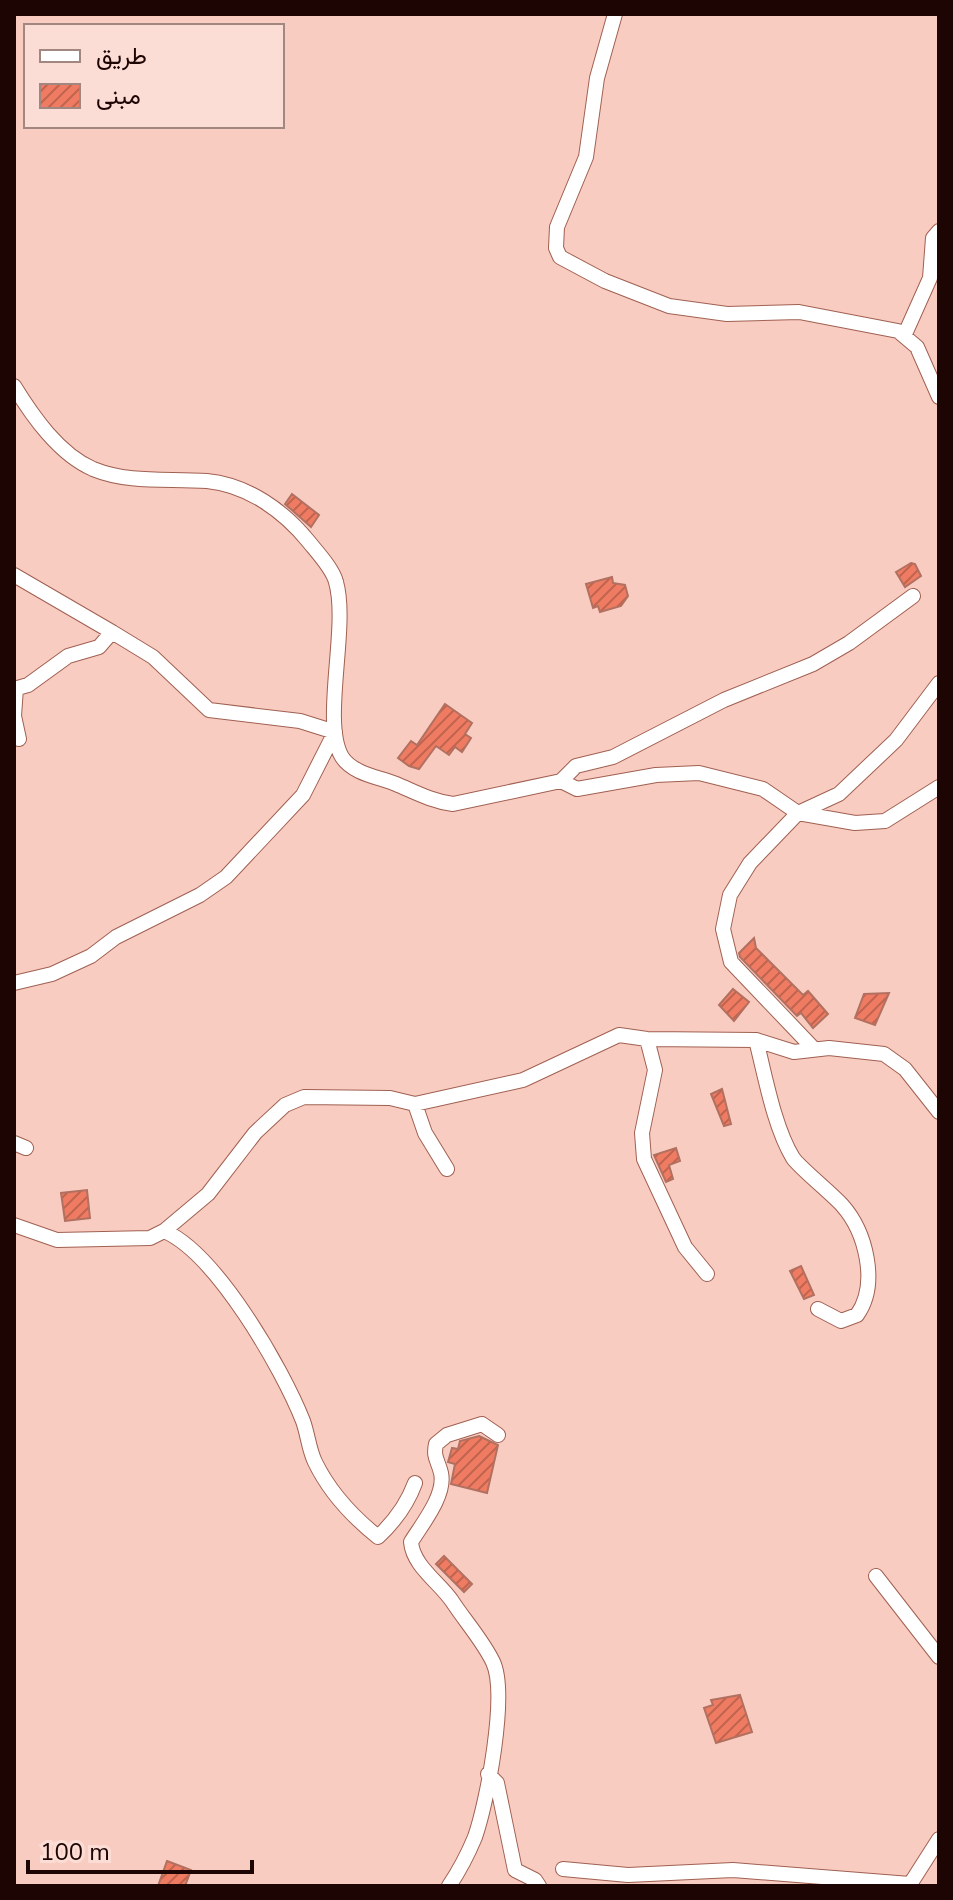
<svg xmlns="http://www.w3.org/2000/svg" width="953" height="1900" font-family="'Nunito Sans',Vazirmatn,sans-serif">
<defs>
<pattern id="building-hatch" width="6" height="6" patternUnits="userSpaceOnUse" patternTransform="scale(2)"><rect width="6" height="6" fill="#ef7c62"/><path d="M-1 1l2-2M0 6l6-6M5 7l2-2" fill="none" stroke="#c1644f"/></pattern>
</defs>
<rect width="100%" height="100%" fill="#f9ccc2"/>
<path fill="url(#building-hatch)" stroke="#b17060" stroke-width="2" d="M292 494 319 515 311 527 285 504Z
M911 563 915 564 921 576 905 587 896 572Z
M612 577 613 583 625 585 628 596 621 606 600 612 598 606 593 608 586 584Z
M445 704 472 723 465 734 471 738 462 752 455 747 449 755 436 746 419 769 409 766 398 758 411 741 417 745Z
M754 938 756 948 803 995 808 991 828 1014 813 1028 801 1013 797 1016 740 957 739 953Z
M733 989 749 1002 734 1021 719 1005Z
M889 993 875 1025 855 1018 864 994Z
M722 1089 731 1124 724 1126 711 1094Z
M676 1148 680 1161 669 1165 673 1179 666 1182 654 1155Z
M87 1190 90 1218 65 1221 61 1193Z
M801 1266 814 1295 804 1299 790 1271Z
M479 1436 498 1445 487 1493 451 1484 455 1464 448 1462 452 1448 458 1449 460 1441Z
M444 1556 472 1584 464 1592 436 1564Z
M740 1695 752 1732 716 1743 704 1708 713 1705 711 1700Z
M167 1861 191 1870 185 1886H158Z"/>
<g fill="none" stroke-linecap="round" stroke-linejoin="round">
<defs>
<path id="street" d="M615 14 597 78 586 157 557 227 556 248 560 257 605 281 669 306 727 314 799 312 898 331 917 347 939 397
M905 334 930 278 933 238 939 231
M14 386C33 417 59 454 93 469 130 484 169 478 207 481 248 485 284 511 309 542 317 552 333 569 336 582 349 627 321 722 342 757 353 774 379 777 396 784 415 792 431 801 453 804L561 781 577 789 656 775 699 773 763 789 798 813 855 823 885 821 939 787
M14 575 112 632
M16 688 14 716 19 739
M14 689 28 685 68 656 99 647 112 632 153 657 209 710 300 721 335 732 303 795 226 877 200 895 116 937 91 956 52 974 14 983
M561 781 576 766 613 757 724 700 813 664 849 643 913 596
M647 1039 655 1070 642 1133 644 1159 685 1247 707 1274
M756 1040C765 1075 774 1127 793 1158 799 1167 831 1193 842 1205 866 1232 879 1284 857 1315L841 1321 818 1309
M814 1049 731 962 723 929 730 895 750 863 798 813 839 794 896 740 939 683
M415 1104 425 1133 447 1169
M14 1143 26 1148
M14 1225 57 1240 150 1238 164 1231 208 1194 255 1133 285 1105 304 1097 390 1098 415 1104 523 1080 619 1035 647 1039 756 1040 794 1052 829 1048 884 1054 905 1069 939 1112
M164 1231C216 1253 282 1368 303 1421 308 1435 309 1450 315 1462 329 1491 353 1517 378 1537 395 1521 407 1505 415 1483
M876 1576 939 1657
M488 1774 497 1783 515 1870 535 1880 539 1886
M563 1869 628 1875 733 1870 910 1884
M449 1886C459 1871 468 1854 475 1837 487 1803 508 1694 493 1662 483 1641 465 1621 452 1601 439 1582 413 1566 411 1542 422 1524 446 1495 441 1473 438 1460 433 1458 436 1444L447 1435 482 1424 498 1435
M909 1886 939 1839"/>
</defs>
<use href="#street" stroke="#a06051" stroke-width="16"/>
<use href="#street" stroke="#fff" stroke-width="14"/>
</g>
<rect width="953" height="1900" fill="none" stroke="#1c0502" stroke-width="32"/>
<rect x="24" y="24" width="260" height="104" fill="#fcddd6" stroke="#a28781" stroke-width="2"/>
<rect x="40" y="50" width="40" height="12" fill="#ffffff" stroke="#a28781" stroke-width="2"/>
<text x="96" y="64" font-size="24" fill="#1c0502">طريق</text>
<rect x="40" y="84" width="40" height="24" fill="url(#building-hatch)" stroke="#a28781" stroke-width="2"/>
<text x="96" y="104" font-size="24" fill="#1c0502">مبنى</text>
<path d="M28 1860v12h224v-12" fill="none" stroke="#1c0502" stroke-width="4"/>
<text x="40" y="1860" font-size="24" fill="#1c0502" stroke="#fcddd6" stroke-width="6" paint-order="stroke">100 m</text>
</svg>
